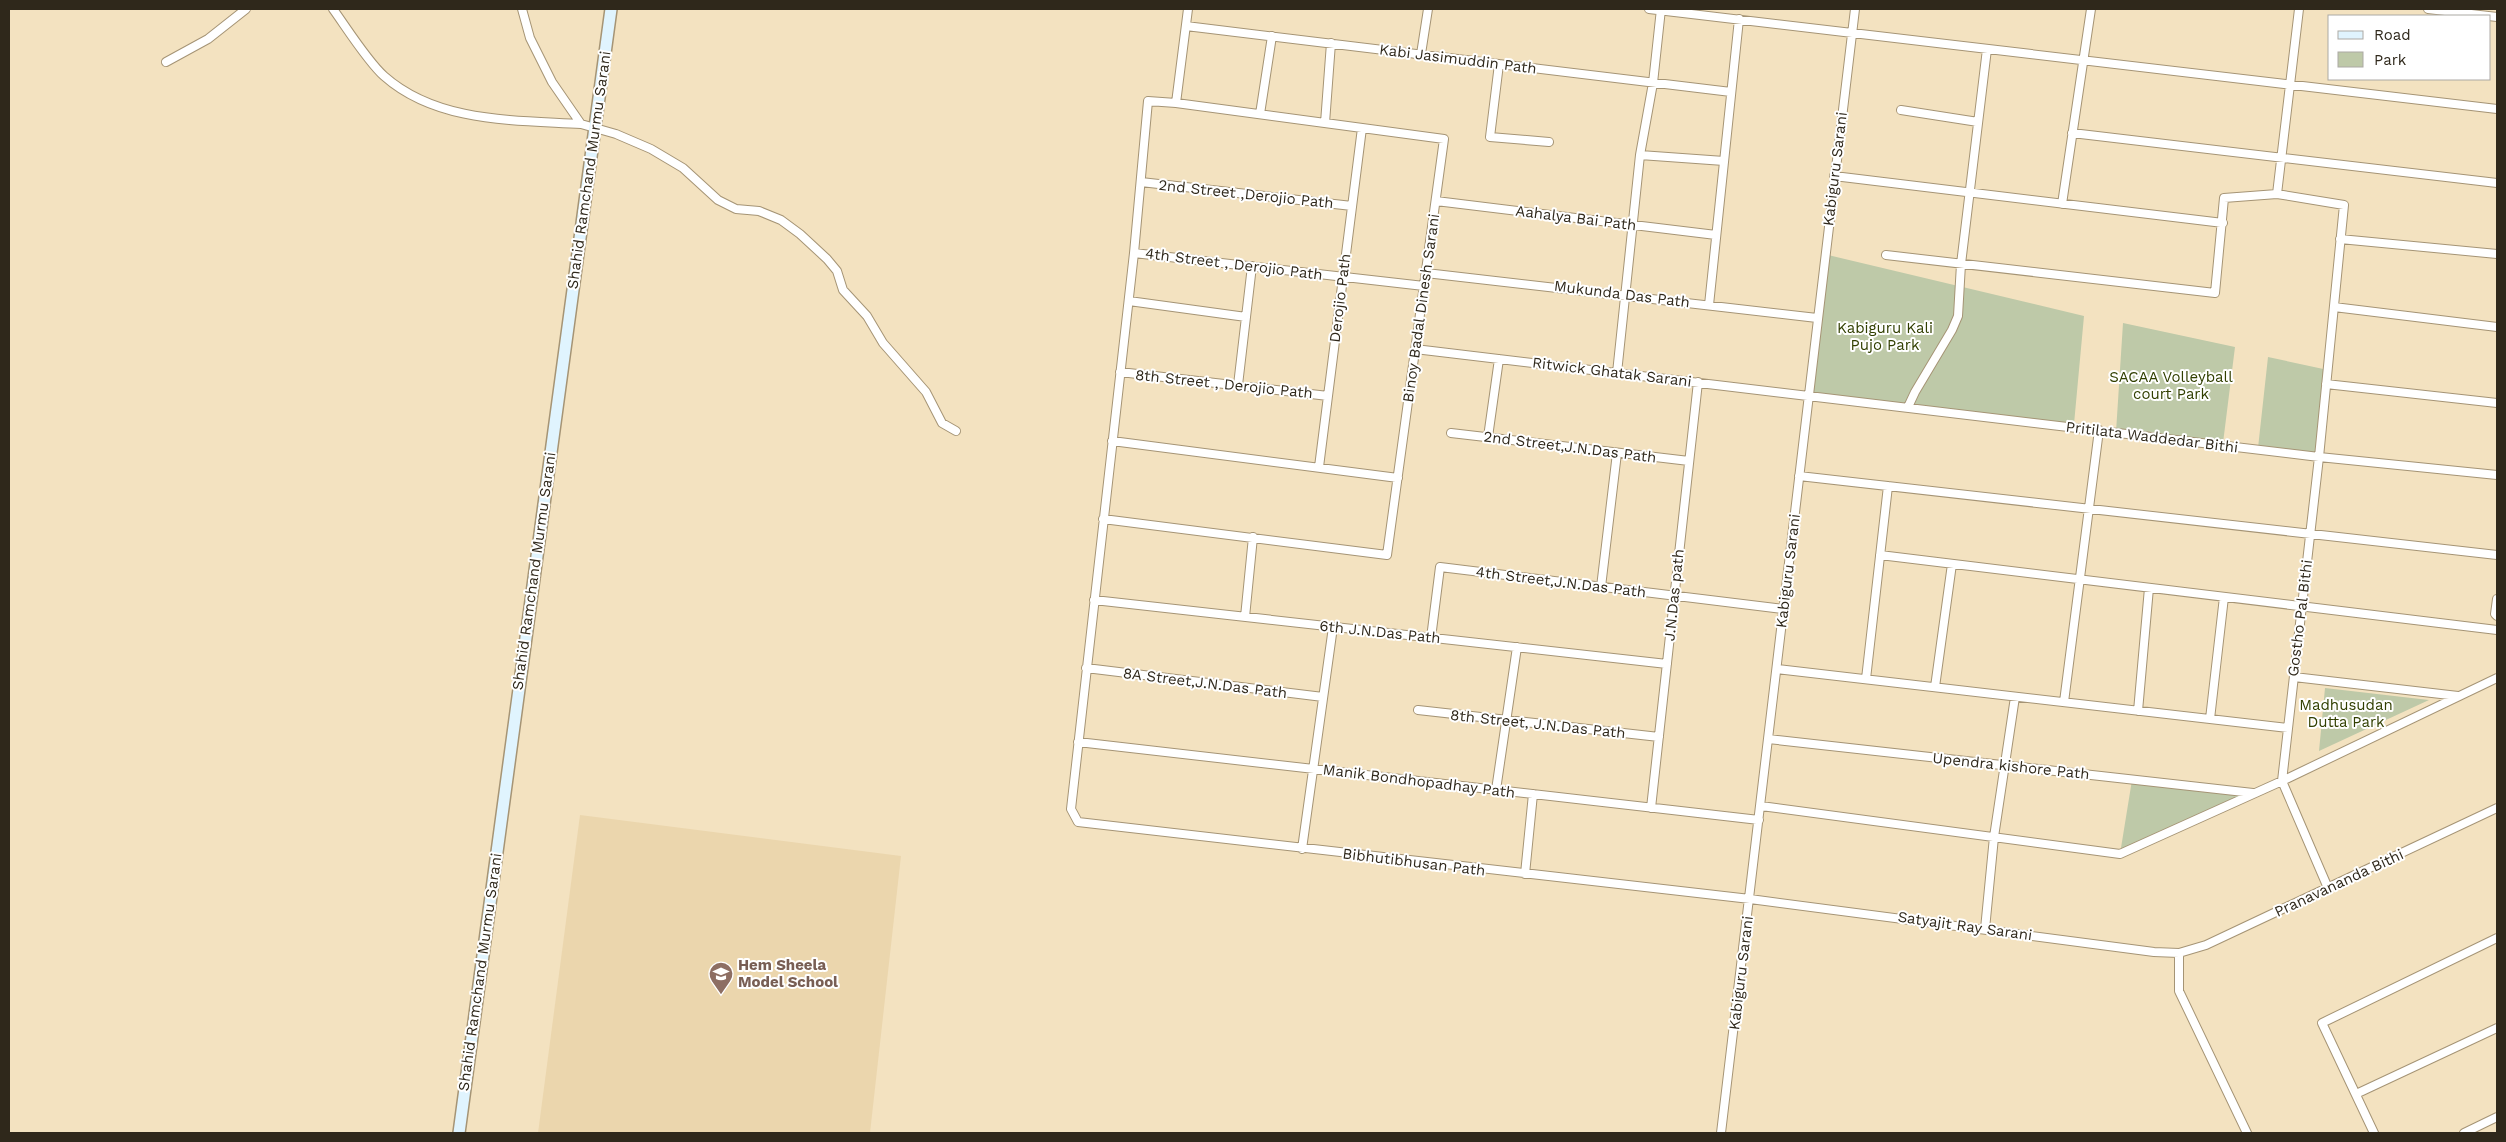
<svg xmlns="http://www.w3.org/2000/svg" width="2506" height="1142" font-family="'Work Sans',sans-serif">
<rect width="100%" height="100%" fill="#f3e2c0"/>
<path fill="#ebd6ad" d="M580 815 901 856 870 1133H538Z"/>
<path fill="#bec9a8" d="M1828 255 2084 316 2074 424 1808 395Z
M2123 323 2235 347 2223 443 2116 432Z
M2268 357 2328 370 2318 455 2258 448Z
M2325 688 2429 700 2319 751Z
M2132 780 2243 795 2120 854Z"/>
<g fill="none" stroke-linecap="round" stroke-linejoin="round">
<defs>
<path id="street" d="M333 9C346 27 368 62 384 76 437 123 514 120 581 124
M522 9 530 38 552 82 581 124 616 134 651 149 683 168 718 200 736 209 759 211 781 220 800 234 827 259 837 271 843 290 867 316 883 343 926 392 942 423 956 431
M1649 9 2497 109
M2428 9 2497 17
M1186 26 1731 92
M1421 54 1428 9
M166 62 208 39 246 9
M1499 64 1490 137 1549 142
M1176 103 1148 101 1134 253 1071 809 1078 822 1750 899 2154 952 2179 953 2206 945 2497 808
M1901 110 1978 122
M1260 114 1272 36
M1325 123 1331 43
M2072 133 2497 183
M1640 155 1724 161
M1834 176 2223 223
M1141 182 1352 206
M2277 194 2299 9
M1436 201 1716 235
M2062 204 2091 9
M2340 239 2497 254
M1134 253 1424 286
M1886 255 2215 293 2224 198 2277 194 2344 205 2319 457 2282 781 2328 888
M1426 273 1817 318
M1129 301 1246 317
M1709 305 1739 19
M2334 307 2497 327
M1415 349 2319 457 2497 475
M1120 372 1328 396
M1617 373 1640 155 1653 83 1661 9
M2326 384 2497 403
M1238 385 1252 266
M1908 407 1915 392 1952 330 1958 316 1961 264 1987 49
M1451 433 1689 461
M1488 437 1499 359
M1112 441 1398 478
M1319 467 1362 128
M1799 476 2497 555
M1103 519 1387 555 1444 139 1176 103 1188 9
M1880 555 2497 630
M1601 587 1617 453
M2497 599 2495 614 2497 616
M1094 600 1667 664
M1245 617 1253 537
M1431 638 1440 567 1783 609
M1086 668 1323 697
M1777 669 2288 728
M2294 677 2458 696
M1866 679 1888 486
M1935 687 1952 564
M2064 702 2099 430
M1418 710 1659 737
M2138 711 2149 588
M2210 719 2224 597
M1768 739 2253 793
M1078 742 1759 820
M1496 790 1517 647
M1761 806 2120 854 2282 781 2497 678
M1651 808 1698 382
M1302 849 1333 627
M1525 874 1533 794
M1985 929 1994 837 2015 697
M2179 953V991L2247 1133
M2356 1094 2497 1028
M1721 1133 1855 9
M2374 1133 2322 1023 2497 938
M2464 1133 2497 1117"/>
<path id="secondary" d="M459 1133 611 9"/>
</defs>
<use href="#street" stroke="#a59475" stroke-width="10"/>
<use href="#secondary" stroke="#a59475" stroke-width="14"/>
<use href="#street" stroke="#fff" stroke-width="8"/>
<use href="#secondary" stroke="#e0f4fe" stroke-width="11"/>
</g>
<defs>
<symbol id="school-pin" viewBox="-11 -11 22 30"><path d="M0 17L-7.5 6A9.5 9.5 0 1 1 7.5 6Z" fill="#8d6e63" stroke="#fff"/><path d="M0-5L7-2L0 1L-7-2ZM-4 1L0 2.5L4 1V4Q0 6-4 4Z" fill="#fff"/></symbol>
</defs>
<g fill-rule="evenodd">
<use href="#school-pin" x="707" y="960" width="28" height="38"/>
</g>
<g text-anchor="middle" stroke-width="4" stroke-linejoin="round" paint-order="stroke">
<g font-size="15" fill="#2f281b" stroke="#fff">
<text transform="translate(1458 59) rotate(7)" y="5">Kabi Jasimuddin Path</text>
<text transform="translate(1835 169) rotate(-83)" y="5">Kabiguru Sarani</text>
<text transform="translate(589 170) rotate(-82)" y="5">Shahid Ramchand Murmu Sarani</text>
<text transform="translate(1246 194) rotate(6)" y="5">2nd Street ,Derojio Path</text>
<text transform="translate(1576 218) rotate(7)" y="5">Aahalya Bai Path</text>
<text transform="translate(1234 264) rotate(7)" y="5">4th Street , Derojio Path</text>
<text transform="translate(1622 294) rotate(7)" y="5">Mukunda Das Path</text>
<text transform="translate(1340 298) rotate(-83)" y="5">Derojio Path</text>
<text transform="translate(1421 308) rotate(-82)" y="5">Binoy Badal Dinesh Sarani</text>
<text transform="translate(1612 372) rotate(7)" y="5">Ritwick Ghatak Sarani</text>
<text transform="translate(1224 384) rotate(6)" y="5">8th Street , Derojio Path</text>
<text transform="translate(2152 437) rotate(7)" y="5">Pritilata Waddedar Bithi</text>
<text transform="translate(1570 447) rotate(7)" y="5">2nd Street,J.N.Das Path</text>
<text transform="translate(534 571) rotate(-82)" y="5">Shahid Ramchand Murmu Sarani</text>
<text transform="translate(1788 571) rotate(-83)" y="5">Kabiguru Sarani</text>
<text transform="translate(1561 582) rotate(7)" y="5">4th Street,J.N.Das Path</text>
<text transform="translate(1674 595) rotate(-84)" y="5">J.N.Das path</text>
<text transform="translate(2300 618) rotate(-83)" y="5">Gostho Pal Bithi</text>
<text transform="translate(1380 632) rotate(6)" y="5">6th J.N.Das Path</text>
<text transform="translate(1205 683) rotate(7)" y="5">8A Street,J.N.Das Path</text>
<text transform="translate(1538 724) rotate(6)" y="5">8th Street, J.N.Das Path</text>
<text transform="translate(2011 766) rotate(6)" y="5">Upendra kishore Path</text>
<text transform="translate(1419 781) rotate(7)" y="5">Manik Bondhopadhay Path</text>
<text transform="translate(1414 862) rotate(7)" y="5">Bibhutibhusan Path</text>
<text transform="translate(2339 883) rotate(-25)" y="5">Pranavananda Bithi</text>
<text transform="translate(1965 926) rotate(8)" y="5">Satyajit Ray Sarani</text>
<text transform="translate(480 972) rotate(-82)" y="5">Shahid Ramchand Murmu Sarani</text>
<text transform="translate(1741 973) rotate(-83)" y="5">Kabiguru Sarani</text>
</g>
<g font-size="15" fill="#313f00" stroke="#fff">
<text x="1885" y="333">Kabiguru Kali<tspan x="1885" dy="17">Pujo Park</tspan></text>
<text x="2171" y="382">SACAA Volleyball<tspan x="2171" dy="17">court Park</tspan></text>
<text x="2346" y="710">Madhusudan<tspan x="2346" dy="17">Dutta Park</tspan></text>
</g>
<g font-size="15" font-weight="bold" fill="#785e54" stroke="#fff" text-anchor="start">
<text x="738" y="970">Hem Sheela<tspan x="738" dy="17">Model School</tspan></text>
</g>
</g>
<rect width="2506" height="1142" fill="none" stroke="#2f281b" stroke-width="20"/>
<rect x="2328" y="15" width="162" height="65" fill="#ffffff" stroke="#aca9a4"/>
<rect x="2338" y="31" width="25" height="8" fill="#e0f4fe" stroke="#aca9a4"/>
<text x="2374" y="40" font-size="15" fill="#2f281b">Road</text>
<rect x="2338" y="52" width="25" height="15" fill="#bec9a8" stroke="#aca9a4"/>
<text x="2374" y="65" font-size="15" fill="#2f281b">Park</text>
</svg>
